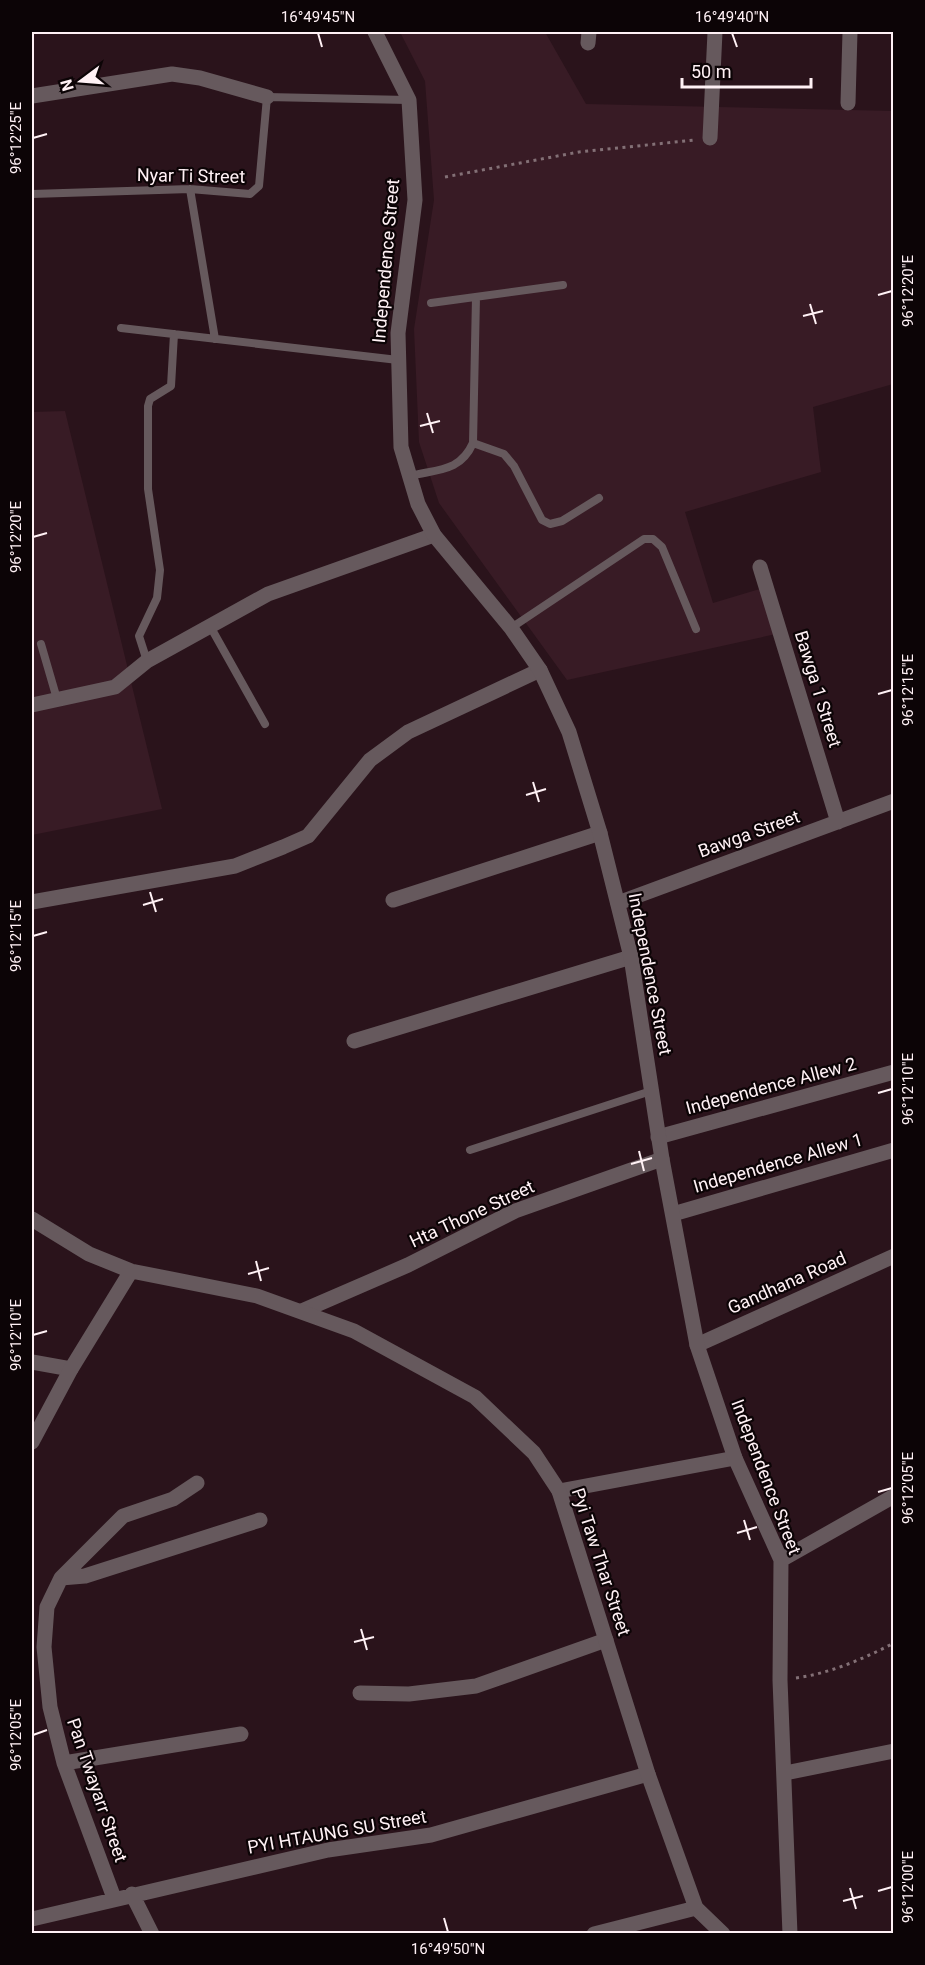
<svg xmlns="http://www.w3.org/2000/svg" width="925" height="1965" font-family="Roboto,sans-serif">
<rect width="100%" height="100%" fill="#2a131b"/>
<path fill="#381b25" d="M400 32H545L586 104 893 111V384L813 407 821 472 685 512 713 603 763 588 776 634 567 680 439 503 419 442 414 329 434 200 425 81Z
M65 411 162 809 32 835V412Z"/>
<g fill="none" stroke-linecap="round" stroke-linejoin="round">
<path stroke="#837076" stroke-width="3" stroke-dasharray="3 4.5" stroke-linecap="butt" d="M445 177 579 152 695 140
M796 1678C831 1673 863 1659 894 1643"/>
<path stroke="#66595d" stroke-width="8" d="M190 189 215 339
M32 194 190 189 250 194 259 186 267 97 408 100
M431 303 563 285
M121 328 398 360
M473 443 504 454 514 466 542 520 550 524 562 521 599 498
M410 476C438 469 460 472 473 443L476 297
M210 626 265 724
M511 628 644 539H653L662 547 696 629
M41 644 57 699
M147 661 139 636 157 598 160 570 148 489V406L150 399 171 386 174 334
M470 1150 651 1091"/>
<path stroke="#66595d" stroke-width="15" d="M588 43 589 32
M32 96 172 74 200 78 267 97
M848 103 850 32
M710 138 715 32
M760 567 838 822
M32 705 115 687 147 661 268 594 434 535
M393 900 600 833
M32 902 235 866 283 847 308 836 370 760 408 732 540 670
M618 903 894 801
M354 1041 631 957
M658 1137 894 1072
M673 1214 894 1150
M302 1311 408 1265 515 1211 662 1159
M697 1345 894 1256
M32 1362 71 1369
M559 1491 735 1458
M61 1578 85 1576 260 1520
M360 1693 409 1694 476 1686 606 1640
M64 1763 241 1734
M785 1773 894 1751
M132 1894 152 1934
M114 1898 64 1763 50 1707 44 1647 47 1607 61 1578 123 1516 173 1499 197 1483
M32 1919 328 1850 431 1835 648 1774
M594 1934 696 1908"/>
<path stroke="#66595d" stroke-width="15" d="M375 32 409 100 415 200 398 333 401 447 418 504 434 535 511 628 540 670 569 732 600 833 631 957 662 1159 697 1345 735 1458 781 1560 780 1680 790 1934
M32 1219 89 1254 131 1271 257 1296 354 1331 475 1397 534 1453 559 1491 648 1774 696 1908 723 1934
M32 1442 71 1369 131 1271
M781 1560 894 1496"/>
</g>
<path fill="none" stroke="#fff1f5" stroke-width="2" d="M318 33 322 47M732 33 737 47M33 138 47 134M878 295 892 291M810 304 816 324M803 316 823 311M427 413 433 433M420 426 440 421M33 537 47 533M878 694 892 690M533 782 539 802M526 795 546 789M150 892 156 912M143 905 163 899M33 936 47 932M878 1093 892 1089M639 1151 644 1171M631 1164 652 1158M256 1261 261 1281M248 1274 269 1268M33 1335 47 1331M878 1492 892 1488M744 1520 750 1540M737 1533 757 1527M361 1629 367 1650M354 1642 374 1637M33 1735 47 1730M850 1888 856 1909M878 1891 892 1887M843 1901 863 1896M444 1918 448 1932"/>
<g text-anchor="middle" stroke-width="4.5" stroke-linejoin="round" paint-order="stroke">
<g font-size="18" fill="#fff1f5" stroke="#0c0406">
<text transform="translate(191 176) rotate(1)" y="6">Nyar Ti Street</text>
<text transform="translate(386 261) rotate(-85)" y="6">Independence Street</text>
<text transform="translate(818 689) rotate(73)" y="6">Bawga 1 Street</text>
<text transform="translate(749 834) rotate(-20)" y="6">Bawga Street</text>
<text transform="translate(650 974) rotate(79)" y="6">Independence Street</text>
<text transform="translate(771 1086) rotate(-15)" y="6">Independence Allew 2</text>
<text transform="translate(778 1163) rotate(-16)" y="6">Independence Allew 1</text>
<text transform="translate(472 1214) rotate(-25)" y="6">Hta Thone Street</text>
<text transform="translate(787 1283) rotate(-24)" y="6">Gandhana Road</text>
<text transform="translate(766 1477) rotate(69)" y="6">Independence Street</text>
<text transform="translate(601 1562) rotate(72)" y="6">Pyi Taw Thar Street</text>
<text transform="translate(97 1790) rotate(71)" y="6">Pan Twayarr Street</text>
<text transform="translate(337 1832) rotate(-10)" y="6">PYI HTAUNG SU Street</text>
</g>
</g>
<rect width="925" height="1965" fill="none" stroke="#0c0406" stroke-width="66"/>
<g transform="translate(81 81) rotate(254)" stroke="#0c0406" stroke-width="4.5" paint-order="stroke">
<path d="M0-4.5L10 22L0 15L-10 22Z" fill="#fff1f5"/>
<text y="-9" font-size="16" font-weight="bold" text-anchor="middle" fill="#fff1f5">N</text>
</g>
<path d="M682 78v9h129v-9" fill="none" stroke="#fff1f5" stroke-width="3"/>
<text x="691" y="78" font-size="18" fill="#fff1f5" stroke="#0c0406" stroke-width="4.5" paint-order="stroke">50 m</text>
<rect x="33" y="33" width="859" height="1899" fill="none" stroke="#fff1f5" stroke-width="2"/>
<g font-size="15" text-anchor="middle" fill="#fff1f5">
<text x="318" y="22">16°49'45"N</text>
<text x="732" y="22">16°49'40"N</text>
<text transform="translate(16 138) rotate(-90)" y="5">96°12'25"E</text>
<text transform="translate(908 291) rotate(-90)" y="5">96°12'20"E</text>
<text transform="translate(16 537) rotate(-90)" y="5">96°12'20"E</text>
<text transform="translate(908 690) rotate(-90)" y="5">96°12'15"E</text>
<text transform="translate(16 936) rotate(-90)" y="5">96°12'15"E</text>
<text transform="translate(908 1089) rotate(-90)" y="5">96°12'10"E</text>
<text transform="translate(16 1335) rotate(-90)" y="5">96°12'10"E</text>
<text transform="translate(908 1488) rotate(-90)" y="5">96°12'05"E</text>
<text transform="translate(16 1735) rotate(-90)" y="5">96°12'05"E</text>
<text transform="translate(908 1887) rotate(-90)" y="5">96°12'00"E</text>
<text x="448" y="1954">16°49'50"N</text>
</g>
</svg>
